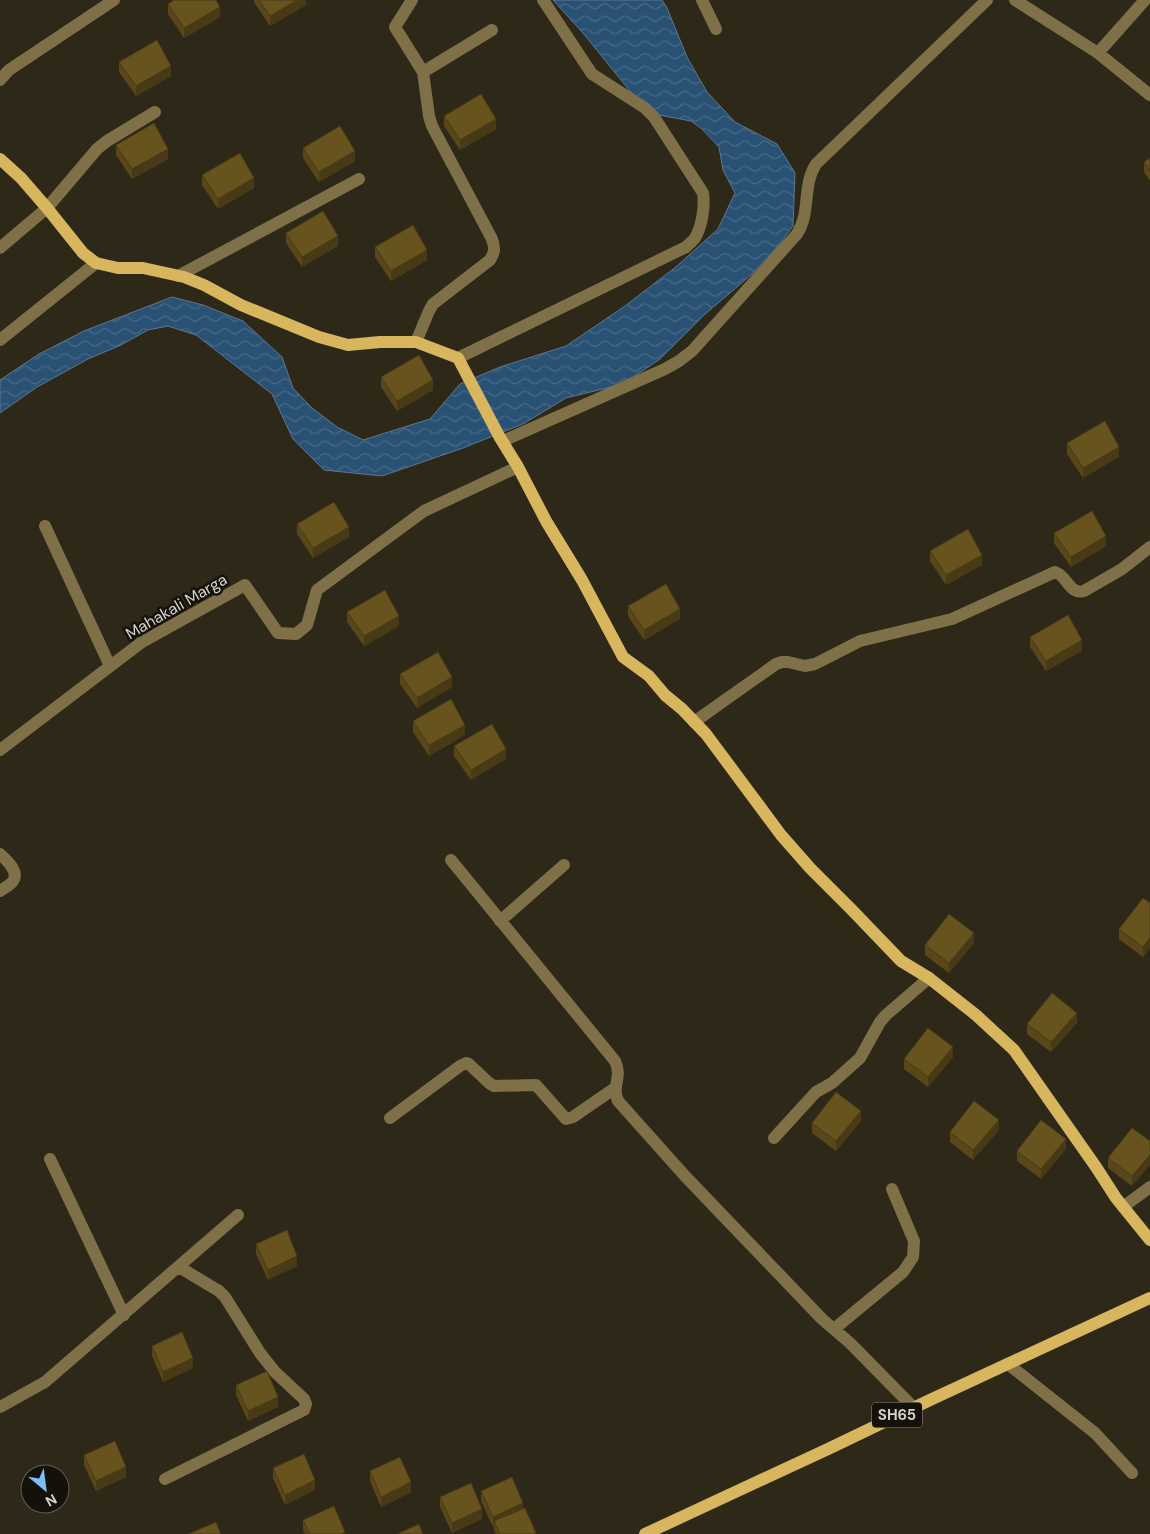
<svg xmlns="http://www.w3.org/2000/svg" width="1150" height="1534" font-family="'DM Sans',sans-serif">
<defs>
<pattern id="water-waves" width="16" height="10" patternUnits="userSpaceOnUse" patternTransform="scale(1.25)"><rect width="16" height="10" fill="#295174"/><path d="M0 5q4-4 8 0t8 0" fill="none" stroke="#476986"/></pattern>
</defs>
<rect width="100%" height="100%" fill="#2e2819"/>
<path fill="url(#water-waves)" stroke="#5d778d" d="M553 0H662L667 8 687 57 707 92 735 122 777 144 795 173 793 226 778 246 752 274 704 315 660 359 623 384 566 398 523 424 463 448 382 476 324 470 293 439 272 394 196 335 168 326 148 330 121 345 88 359 37 387 0 413V380L39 354 84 331 172 297 203 305 243 321 282 357 293 388 312 408 337 427 363 440 430 419 460 384 500 367 566 346 625 306 677 266 718 229 735 193 723 170 719 147 702 129 691 121 659 115 634 96 583 33Z"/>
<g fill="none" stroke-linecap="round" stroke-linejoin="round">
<path stroke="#807047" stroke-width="12" d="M412 0 395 27 423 72 429 116 432 126 492 239C495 248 495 252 490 260L433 304 429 311 416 342
M702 0 716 29
M1015 0 1098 53 1150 95
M1098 53 1145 0
M423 72 492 30
M0 80 9 70 114 0
M0 248 47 208 97 149 107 141 155 112
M178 276 359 179
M0 340 96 263
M458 358 686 247C689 244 693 241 695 238 702 226 705 207 703 193L654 117 645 108 592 74 543 0
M503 441 665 369 679 361 692 351 797 234C811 213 802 185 816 164L987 0
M45 526 110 666
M694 722 776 664 782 662H788L805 666 815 664 860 641 952 619 1055 572C1067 575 1069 595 1084 591L1122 569 1150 547
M0 750 142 642 245 585 278 633 296 634 307 625 317 590 424 511 518 467
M0 854C6 860 20 871 13 881 11 885 4 888 0 891
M451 860 615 1061C623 1078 611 1085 618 1101L685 1176 822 1319 850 1343 913 1407
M500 921 564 865
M390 1118 460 1066 466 1063 469 1064 489 1083 494 1086 536 1085 566 1119 573 1117 615 1088
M774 1138 816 1092 832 1083 860 1058 880 1022 886 1015 929 978
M50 1159 124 1315
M1123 1207 1150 1187
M834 1329 903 1272 913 1257 914 1241 892 1189
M1008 1364 1095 1433 1132 1473
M0 1407 45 1382 238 1215
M165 1479 304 1410 306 1404 304 1399 275 1372 260 1353 225 1297 219 1291 179 1267"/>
<path stroke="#d8b65e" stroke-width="12" d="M0 159 21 178 47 208 83 253 96 263 118 268H143L184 277 204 285 241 305 319 337 348 345 380 342H416L458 358 499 436 518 467 546 521 582 580 623 657 649 676 665 695 682 709 706 734 781 835 810 868 851 909 901 961 929 978 976 1015 1014 1050 1096 1167 1116 1198 1150 1240
M645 1534 828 1449 930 1400 1150 1298"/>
</g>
<path fill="#59471a" d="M254 0H306V5L270 26 254 2Z
M168 4 220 17 184 38 168 14Z
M119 62 171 76 136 96 119 72Z
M444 116 496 129 460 150 444 126Z
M116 145 168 159 132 179 116 155Z
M303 148 355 161 319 182 303 158Z
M1150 158V181L1144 172V162Z
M202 175 254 188 218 209 202 185Z
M286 233 338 246 302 267 286 243Z
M375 247 427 260 391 281 375 257Z
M381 377 433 390 397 411 381 387Z
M1067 443 1119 457 1083 478 1067 454Z
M297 524 349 537 313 558 297 534Z
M1054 533 1106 546 1071 567 1054 543Z
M930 551 982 565 946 585 930 561Z
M628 606 680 619 644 640 628 616Z
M347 612 399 626 364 646 347 622Z
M1030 637 1082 651 1046 671 1030 647Z
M400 674 452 687 417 708 400 684Z
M413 721 465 735 429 756 413 732Z
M454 746 506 759 471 780 454 756Z
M1150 903V948L1143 957 1119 939V929Z
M974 943 949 973 925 955V945Z
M1077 1023 1051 1052 1027 1034V1024Z
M953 1057 928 1087 904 1069V1059Z
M861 1121 836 1151 812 1133V1123Z
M1132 1128V1186L1108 1168V1158Z
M999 1130 973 1160 950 1142V1132Z
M1066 1149 1041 1179 1017 1161V1151Z
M256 1244 297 1266 268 1280 256 1254Z
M152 1346 193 1368 163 1382 152 1356Z
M236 1385 278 1407 248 1421 236 1395Z
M84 1455 126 1477 96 1491 84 1465Z
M273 1468 315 1490 285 1505 273 1478Z
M370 1471 411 1492 381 1507 370 1481Z
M481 1491 523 1509 536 1534H496L494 1531V1527H493L481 1501Z
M440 1497 482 1519 452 1533 440 1507Z
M303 1520 345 1534H305L303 1530Z"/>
<path fill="#483a15" d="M297 0H306V5L270 26V16Z
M220 7V17L184 38V28Z
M171 66V76L136 96V86Z
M496 119V129L460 150V140Z
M168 149V159L132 179V169Z
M355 151V161L319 182V172Z
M254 178V188L218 209V199Z
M338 236V246L302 267V257Z
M427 250V260L391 281V271Z
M433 380V390L397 411V401Z
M1119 447V457L1083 478V468Z
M349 527V537L313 558V548Z
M1106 536V546L1071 567V557Z
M982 555V565L946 585V575Z
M680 609V619L644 640V630Z
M399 616V626L364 646V636Z
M1082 640V651L1046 671V661Z
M452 677V687L417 708V698Z
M465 725V735L429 756V745Z
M506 749V759L471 780V770Z
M974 933V943L949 973V963Z
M1150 938V948L1143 957V947Z
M1077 1013V1023L1051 1052V1042Z
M953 1047V1057L928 1087V1077Z
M861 1111V1121L836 1151V1141Z
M999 1120V1130L973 1160V1150Z
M1066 1139V1149L1041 1179V1169Z
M1150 1155V1165L1132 1186V1176Z
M297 1256V1266L268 1280V1270Z
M193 1358V1368L163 1382V1372Z
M278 1397V1407L248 1421V1411Z
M126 1467V1477L96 1491V1481Z
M315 1480V1490L285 1505V1495Z
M411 1482V1492L381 1507V1497Z
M523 1503V1513L494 1521V1527H493V1517Z
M482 1509V1519L452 1533V1523Z"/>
<path fill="#67531e" stroke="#483a15" d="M174 0H216L220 7 184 28 168 4Z
M259 0H297L270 16Z
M157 40 171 66 136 86 119 62Z
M481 94 496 119 460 140 444 116Z
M154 123 168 149 132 169 116 145Z
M340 126 355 151 319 172 303 148Z
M240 153 254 178 218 199 202 175Z
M1150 158V171L1144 162Z
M323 211 338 236 302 257 286 233Z
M413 225 427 250 391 271 375 247Z
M419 355 433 380 397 401 381 377Z
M1105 421 1119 447 1083 468 1067 443Z
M334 502 349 527 313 548 297 524Z
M1092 511 1106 536 1071 557 1054 533Z
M968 529 982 555 946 575 930 551Z
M666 584 680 609 644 630 628 606Z
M385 590 399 616 364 636 347 612Z
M1068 615 1082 640 1046 661 1030 637Z
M438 652 452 677 417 698 400 674Z
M451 699 465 725 429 745 413 721Z
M492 724 506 749 471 770 454 746Z
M1143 898 1150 903V938L1143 947 1119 929Z
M949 914 974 933 949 963 925 945Z
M1052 993 1077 1013 1051 1042 1027 1024Z
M928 1028 953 1047 928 1077 904 1059Z
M836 1092 861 1111 836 1141 812 1123Z
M974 1101 999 1120 973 1150 950 1132Z
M1041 1120 1066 1139 1041 1169 1017 1151Z
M1132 1128 1150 1141V1155L1132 1176 1108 1158Z
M287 1230 297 1256 268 1270 256 1244Z
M182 1332 193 1358 163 1372 152 1346Z
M267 1371 278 1397 248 1411 236 1385Z
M115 1441 126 1467 96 1481 84 1455Z
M304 1454 315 1480 285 1495 273 1468Z
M400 1457 411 1482 381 1497 370 1471Z
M512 1477 523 1503 493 1517 481 1491Z
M471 1483 482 1509 452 1523 440 1497Z
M334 1506 345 1532 341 1534H310L303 1520Z
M525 1508 536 1533 534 1534H500L494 1521Z
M216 1522 221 1534H188Z
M419 1524 423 1534H397Z"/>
<g text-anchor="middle" stroke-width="5" stroke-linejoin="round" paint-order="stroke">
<rect fill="#14110b" stroke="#9b978f" stroke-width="1" x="872" y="1402.5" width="50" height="25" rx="4"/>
<g font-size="15" font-weight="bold" fill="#d5d1c8">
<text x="897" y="1420">SH65</text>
</g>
<g font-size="16" fill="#d5d1c8" stroke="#14110b">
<text transform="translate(176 606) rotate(-30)" y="6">Mahakali Marga</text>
</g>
</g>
<g transform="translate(45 1489) rotate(151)"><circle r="24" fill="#14110b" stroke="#615e57"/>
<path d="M0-4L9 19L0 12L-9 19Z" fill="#7dbef9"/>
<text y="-8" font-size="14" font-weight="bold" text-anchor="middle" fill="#d5d1c8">N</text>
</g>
</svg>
